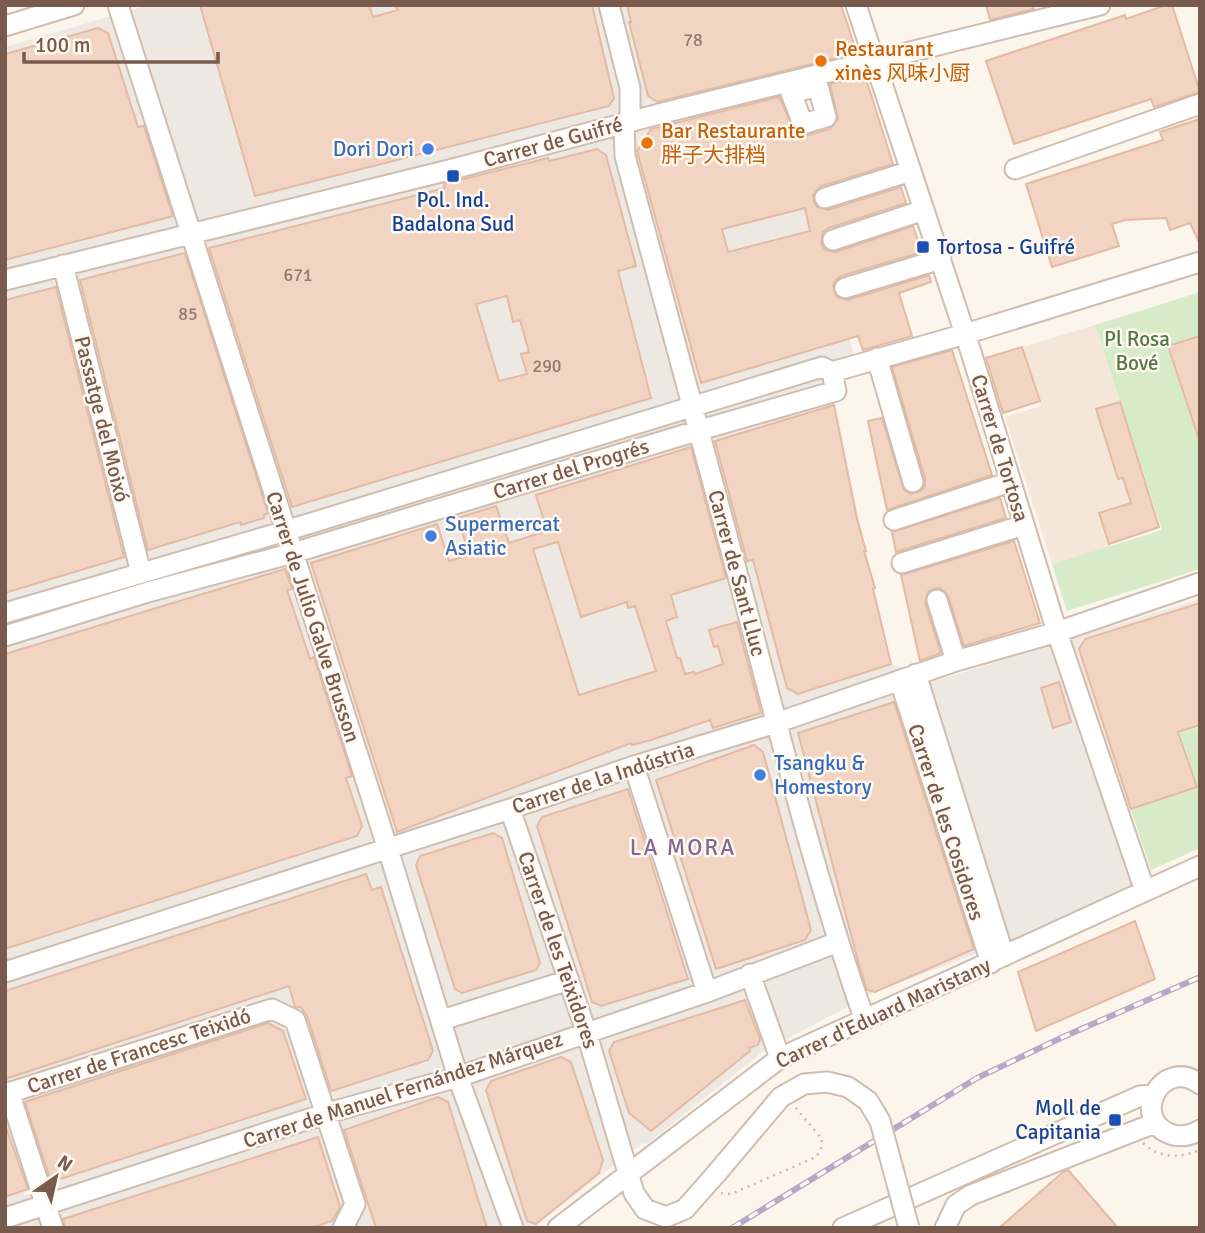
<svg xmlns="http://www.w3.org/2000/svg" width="1205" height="1233" font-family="Signika,'Noto Sans SC',sans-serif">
<rect width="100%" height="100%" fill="#fcf5eb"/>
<path fill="#f4e7d9" d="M1095 325 1120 402 1096 410 1118 479 1123 478 1131 503 1099 513 1110 547 1052 564 1005 417 1041 406 1022 347Z"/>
<path fill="#eee8e3" d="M149 5H767L854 357 834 405 891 664 938 680 1200 599V726L1179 733 1198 788 1117 814 1143 890 875 992 761 1053 647 1144 643 1143 532 1228H5V47Z"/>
<path fill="#d8ebc9" d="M1200 292V336L1168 346 1200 442V569L1067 611 1052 564 1162 530 1095 325Z
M1200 727V848L1151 870 1131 810 1198 788 1180 733Z"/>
<path fill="#f2d4c3" stroke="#e4baa3" stroke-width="2" fill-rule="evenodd" d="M200 5H369L373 17 398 10 394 5H592L614 98 609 106 255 196Z
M627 5H841L857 53 657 102 648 96 629 22H631Z
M986 5H1033L1034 9 990 20Z
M1166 5H1172L1200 92 1154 107 1151 99 1014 144 986 61 1125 15 1126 19Z
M98 28 108 33 138 127 144 126 173 216 5 260V54Z
M862 77 866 79 893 164 821 186 813 195 814 202 817 207 828 210 901 187 906 203 829 228 823 232 821 243 825 250 836 252 913 226 922 252 841 276 836 280 833 286 837 297 848 300 929 275 931 282 899 293 912 336 863 350 858 336 701 383 637 151 651 129 779 97 796 134 806 136 830 129 838 119 830 84ZM805 208 810 231 728 252 722 229Z
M1200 119V244L1190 223 1170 230 1166 218 1125 220 1112 224 1119 246 1052 267 1026 184 1163 140 1160 132Z
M597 149 606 155 636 266 618 271 651 398 292 507 209 248 445 188 444 184 548 158 549 161ZM507 296 513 322 520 320 529 352 521 354 527 374 499 381 476 304Z
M185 253 268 513 264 515V518L241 525 240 522 148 550 80 280Z
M56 287 124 557 5 593V300Z
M1200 336V436H1198L1168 346Z
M1022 347 1040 401 1003 413 986 358Z
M952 350 992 475 887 510 868 421 882 418 904 490 911 494 921 491 925 486V479L892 367Z
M1120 402 1159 527 1109 544 1099 513 1131 503 1123 478 1118 479 1096 409Z
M834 405 857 519 866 551H864L875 588 873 589 891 664 798 694 787 688 753 560 747 561 715 441Z
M691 447 726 578 671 595 677 617 666 621 677 658H680L685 674 694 672 695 674 723 664 718 646 714 647 709 630 737 622 761 713 713 728 710 720 651 740 632 745 631 743 397 832 311 563 437 524 449 561 469 555 458 518 496 506 509 543 547 531 536 495ZM558 542 581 617 627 602 628 608 635 606 656 671 579 695 533 549Z
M1000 498 1006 518 896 552 892 532Z
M1014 541 1040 623 964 646 948 596 940 588 933 589 928 592 925 603 941 653 920 661 901 575Z
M285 569 292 589 287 590 310 659 314 657 352 776 346 778 362 826 357 836 5 949V654Z
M1200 603V725L1178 732 1197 787 1131 809 1079 649 1085 639Z
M1059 682 1071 722 1053 728 1041 688Z
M894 702 974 949 875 992 867 990 859 965 798 733Z
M754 745 763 752 811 930 805 940 716 969 656 780Z
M628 789 688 979 601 1006 592 1002 537 826 542 817Z
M493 833 502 838 540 963 536 970 462 993 455 989 416 865 420 856Z
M366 874 372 890 381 887 433 1051 428 1060 331 1091 307 1016 301 1007H295L289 986 5 1079V991Z
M1135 921 1155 979 1036 1031 1018 972Z
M745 1000 760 1039 758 1045 749 1048 750 1051 651 1131 629 1113 609 1051 614 1042Z
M268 1023 283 1031 306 1099 51 1182 25 1102Z
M561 1057 571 1062 603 1160 599 1173 536 1224 527 1221 486 1090 491 1081Z
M438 1097 448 1102 487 1228H376L344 1130Z
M5 1125 28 1189 5 1197Z
M318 1137 340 1207 332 1221 311 1228H65L63 1219Z
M1068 1170 1118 1228H999L1063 1172Z"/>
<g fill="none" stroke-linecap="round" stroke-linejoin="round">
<defs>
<path id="minor" d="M118 5 392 862 458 1077 513 1228
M609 5 630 88V122
M856 5 971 352 1057 632 1145 891
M5 26 74 5
M818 86 826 117 803 124 791 93Z
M624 124 625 156C666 306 706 456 746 606 782 744 817 883 864 1018
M1015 169 1200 104
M825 198 911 171
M833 240 924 210
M63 265 141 573
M5 280 453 169 659 114 1100 5
M845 288 941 259
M877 358 913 482
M894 520 1010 482
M902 563 1024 525
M937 600 956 661
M5 613 272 535 822 367 832 372 965 334 1200 262
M5 636 148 592 293 553 700 430 836 391 832 372
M916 674 1004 956
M900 681 991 963
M634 766 707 992
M510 809 586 1031 634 1193 645 1209 666 1217 685 1209 716 1174
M5 972 510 809 634 766 776 723 956 661 1057 632 1200 583
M750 974 780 1058
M442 1020 569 980
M1200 1084C1161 1055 1128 1121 1173 1135 1183 1137 1192 1135 1200 1130
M9 1092 53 1228
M5 1094 272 1009 295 1020 355 1204 343 1228
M5 1218 324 1114 458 1077 707 992 838 942
M558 1228 780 1058 1200 866
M843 1228 1140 1096 1153 1095
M945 1228 956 1205 971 1195 1155 1123"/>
</defs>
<use href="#minor" stroke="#cfbdb0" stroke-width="23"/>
<path stroke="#d8b7a5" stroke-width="2.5" stroke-dasharray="2 5" stroke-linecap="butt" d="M1143 1143C1160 1159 1180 1158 1200 1150
M721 1193 731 1194 816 1157 821 1149 822 1139 795 1107"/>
<use href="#minor" stroke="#fff" stroke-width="19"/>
<defs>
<path id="rail" d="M732 1228 977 1078 1063 1037 1200 977"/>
</defs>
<use href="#rail" stroke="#b8a8c8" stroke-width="6"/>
<use href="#rail" stroke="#fff9f2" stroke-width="3.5" stroke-dasharray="10" stroke-linecap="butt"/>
<defs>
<path id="minor-bridge" d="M716 1174 781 1097 804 1084 827 1082 848 1087 868 1101 880 1121 909 1228"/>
</defs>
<use href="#minor-bridge" stroke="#cfbdb0" stroke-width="23" stroke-linecap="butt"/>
<use href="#minor-bridge" stroke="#fff" stroke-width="19"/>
</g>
<g fill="#e8710a" stroke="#fff9f2" stroke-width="2.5">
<circle cx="821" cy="61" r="7"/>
<circle cx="647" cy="143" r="7"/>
</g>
<g fill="#3f7fe0" stroke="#fff9f2" stroke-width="2.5">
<circle cx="428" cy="149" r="7"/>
<circle cx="431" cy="536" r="7"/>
<circle cx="760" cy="775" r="7"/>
</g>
<g fill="#1a4fb4" stroke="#fff9f2" stroke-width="2.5">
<rect x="446" y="169" width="14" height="14" rx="3.5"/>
<rect x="916" y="240" width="14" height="14" rx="3.5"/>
<rect x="1108" y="1113" width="14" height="14" rx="3.5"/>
</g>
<g text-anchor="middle" stroke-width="5" stroke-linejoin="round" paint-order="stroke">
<g font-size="18" fill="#96796a">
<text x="693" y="46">78</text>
<text x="298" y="281">671</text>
<text x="188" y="320">85</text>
<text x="547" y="372">290</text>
</g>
<g font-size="21" fill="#c56008" stroke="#fff9f2" text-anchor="start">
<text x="835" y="56">Restaurant<tspan x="835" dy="24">xinès 风味小厨</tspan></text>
<text x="661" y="138">Bar Restaurante<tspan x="661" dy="24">胖子大排档</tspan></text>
</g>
<g font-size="21" fill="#785b4d" stroke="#fff9f2">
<text transform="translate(553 142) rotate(-15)" y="7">Carrer de Guifré</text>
<text transform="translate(102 419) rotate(76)" y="7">Passatge del Moixó</text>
<text transform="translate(1000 448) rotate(73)" y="7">Carrer de Tortosa</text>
<text transform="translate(571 469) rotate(-17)" y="7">Carrer del Progrés</text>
<text transform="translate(737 573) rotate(75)" y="7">Carrer de Sant Lluc</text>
<text transform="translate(313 617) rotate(72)" y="7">Carrer de Julio Galve Brusson</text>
<text transform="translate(603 778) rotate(-18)" y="7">Carrer de la Indústria</text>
<text transform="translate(946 822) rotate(72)" y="7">Carrer de les Cosidores</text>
<text transform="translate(558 950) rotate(71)" y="7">Carrer de les Teixidores</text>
<text transform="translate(883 1013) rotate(-25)" y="7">Carrer d'Eduard Maristany</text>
<text transform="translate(139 1051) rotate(-18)" y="7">Carrer de Francesc Teixidó</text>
<text transform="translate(403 1090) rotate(-18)" y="7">Carrer de Manuel Fernández Márquez</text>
</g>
<g font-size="21" fill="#366cbe" stroke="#fff9f2" text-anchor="start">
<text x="414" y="156" text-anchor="end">Dori Dori</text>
<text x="445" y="531">Supermercat<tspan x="445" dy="24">Asiatic</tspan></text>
<text x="774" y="770">Tsangku &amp;<tspan x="774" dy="24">Homestory</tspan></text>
</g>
<g font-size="21" fill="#164399" stroke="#fff9f2">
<text x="453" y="207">Pol. Ind.<tspan x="453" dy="24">Badalona Sud</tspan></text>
<text x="937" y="254" text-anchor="start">Tortosa - Guifré</text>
<text x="1101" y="1115" text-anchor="end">Moll de<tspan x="1101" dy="24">Capitania</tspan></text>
</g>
<g font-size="21" fill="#547842" stroke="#fff9f2">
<text x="1137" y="346">Pl Rosa<tspan x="1137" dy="24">Bové</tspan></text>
</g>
<g font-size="23" letter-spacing="2" fill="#826693" stroke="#fff9f2">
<text x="683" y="855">LA MORA</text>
</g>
</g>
<rect width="1205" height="1233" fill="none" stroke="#785b4d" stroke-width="14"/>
<g transform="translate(56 1177) rotate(34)" stroke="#fff9f2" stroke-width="5" paint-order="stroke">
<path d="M0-5L12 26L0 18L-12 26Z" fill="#785b4d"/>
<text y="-10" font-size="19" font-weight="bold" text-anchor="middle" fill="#785b4d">N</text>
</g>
<path d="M24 52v10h194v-10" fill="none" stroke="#785b4d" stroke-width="3.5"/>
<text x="35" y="52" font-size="21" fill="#785b4d" stroke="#fff9f2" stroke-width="5" paint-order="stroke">100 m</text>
</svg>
